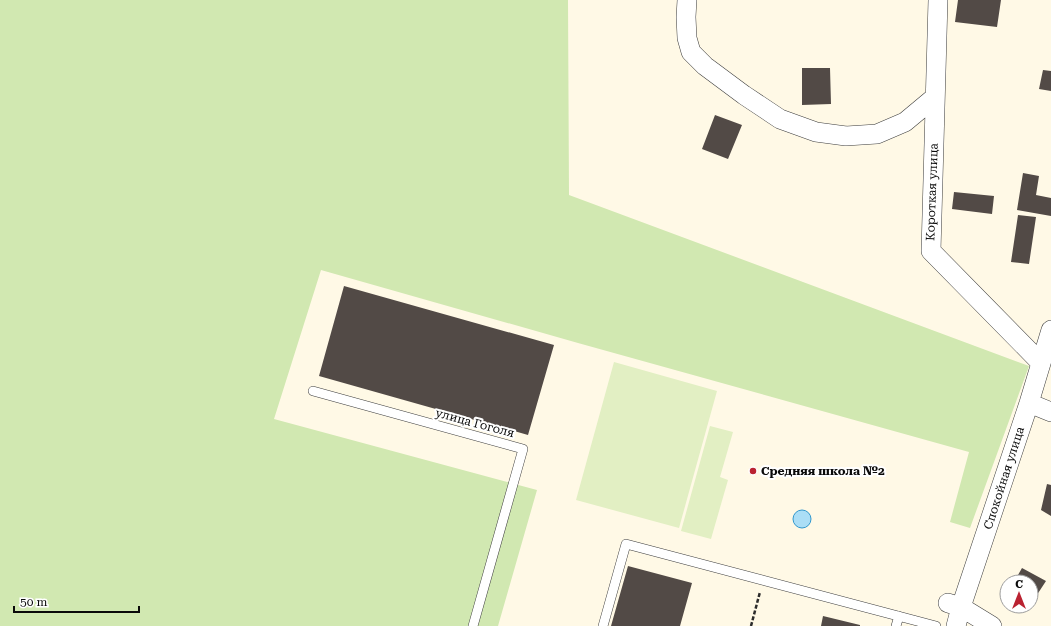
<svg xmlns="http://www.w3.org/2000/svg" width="1051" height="626" font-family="'Roboto Serif',serif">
<rect width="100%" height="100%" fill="#fff9e6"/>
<path fill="#d1e8b1" d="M0 0H568L569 195 1029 366 970 528 950 522 969 452 578 343 321 270 274 419 537 490 498 626H0Z"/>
<path fill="#e2efc3" d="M614 362 717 391 679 528 576 500Z
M710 426 733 432 720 477 728 480 711 539 681 531Z"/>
<path fill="#abdef6" stroke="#3198ce" d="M793 519a9 9 0 1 1 18 0a9 9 0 1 1-18 0Z"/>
<path fill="#524a46" d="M958 0H1001L997 27 955 22Z
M802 68H830L831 104 802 105Z
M1043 70 1051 71V91L1039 89Z
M715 115 742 125 728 159 702 149Z
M1023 173 1039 176 1036 195 1051 198V216L1017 210Z
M954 192 994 196 992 214 952 209Z
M1018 215 1036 217 1029 264 1011 262Z
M344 286 554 345 528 435 319 376Z
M1047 484 1051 485V516L1041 510Z
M628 566 692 583 680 626H611Z
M1022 568 1046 581 1031 604V582H1014Z
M823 616 860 625V626H821Z"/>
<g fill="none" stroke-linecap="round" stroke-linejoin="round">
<defs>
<path id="service" d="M313 391 523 449 473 626
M603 626 626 544 936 626
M896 626 899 616"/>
<path id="minor" d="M687 0 686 17 687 38 691 52 705 66 744 95 780 119 816 132 846 136 877 134 905 122 935 97
M938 0 931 251 1041 363
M1029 403 1051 412
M948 603 961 607 992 626
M956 626 961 607 1029 403 1051 330"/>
</defs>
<use href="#service" stroke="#3d3d3d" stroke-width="10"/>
<use href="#minor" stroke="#3d3d3d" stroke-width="20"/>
<path stroke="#2c2c2c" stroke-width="2.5" stroke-dasharray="4 2" stroke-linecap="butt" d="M751 626 760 592"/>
<use href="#service" stroke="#fff" stroke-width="9"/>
<use href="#minor" stroke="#fff" stroke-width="19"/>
</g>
<circle fill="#ba2231" stroke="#fff" stroke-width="1.5" cx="753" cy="471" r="4"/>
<g text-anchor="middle" stroke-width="4" stroke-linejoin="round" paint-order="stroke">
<g font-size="12" fill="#0a0a0a" stroke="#fff">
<text transform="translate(932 192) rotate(-88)" y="4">Короткая улица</text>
<text transform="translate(475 423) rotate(15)" y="4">улица Гоголя</text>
<text transform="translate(1004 478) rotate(-72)" y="4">Спокойная улица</text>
</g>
<g font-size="12" font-weight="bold" fill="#0a0a0a" stroke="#fff" text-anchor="start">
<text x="761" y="475">Средняя школа №2</text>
</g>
</g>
<g transform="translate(1019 594)"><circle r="19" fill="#ffffff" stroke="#9d9d9d"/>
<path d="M0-3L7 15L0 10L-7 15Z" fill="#ba2231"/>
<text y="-6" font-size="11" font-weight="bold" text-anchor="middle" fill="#0a0a0a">С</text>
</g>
<path d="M14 606v6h125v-6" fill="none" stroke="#0a0a0a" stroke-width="2"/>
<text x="20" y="606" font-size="12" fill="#0a0a0a" stroke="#ffffff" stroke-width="3" paint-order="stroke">50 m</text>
</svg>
